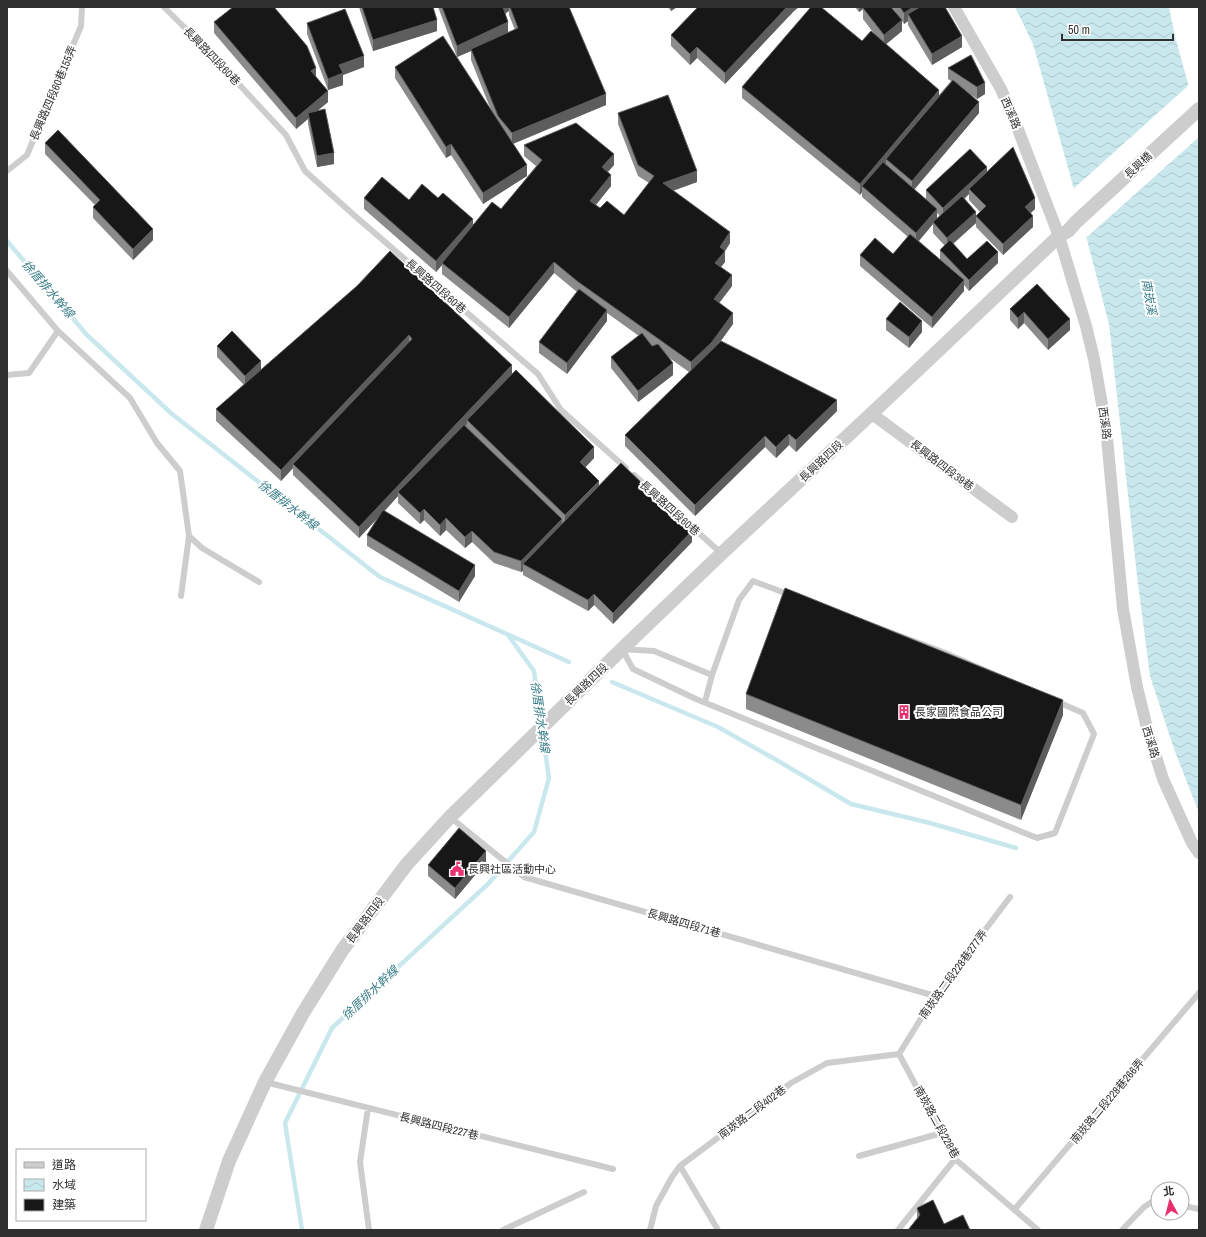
<svg xmlns="http://www.w3.org/2000/svg" width="1206" height="1237" font-family="'Archivo Narrow','Noto Sans TC',sans-serif">
<defs>
<pattern id="water-waves" width="16" height="10" patternUnits="userSpaceOnUse"><rect width="16" height="10" fill="#c9e8ed"/><path d="M0 5q4-4 8 0t8 0" fill="none" stroke="#adc7cc"/></pattern>
</defs>
<rect width="100%" height="100%" fill="#fff"/>
<path fill="url(#water-waves)" d="M1015 7H1169L1175 36 1199 124V813L1174 749 1150 676 1137 576 1109 324 1069 171 1033 44Z"/>
<path fill="#fff" d="M1190 84 1199 116V137L1087 237 1083 233 1072 190Z"/>
<g fill="none" stroke-linecap="round" stroke-linejoin="round">
<path stroke="#c9e8ed" stroke-width="4.5" d="M7 241 87 335 172 414 380 577 569 662
M508 635 534 671 541 723
M612 682 718 727 780 762 851 804 930 823 1016 848
M302 1230 285 1123 332 1028 488 884 534 832 549 778 542 730"/>
<path stroke="#cdcdcd" stroke-width="6" d="M164 7 208 51 286 135 305 171 355 216 538 374 561 410 626 468
M7 171 27 155 81 26 82 7
M7 271 58 331 29 373 7 375
M58 331 130 398 157 443 180 471 189 536
M634 475 721 553
M753 581 943 652 1083 713 1094 734 1055 833 1037 838 696 699 633 669 622 649 654 651 712 675 739 600Z
M181 596 189 536 202 548 259 582
M705 702 712 675
M450 817 524 877 935 996
M899 1054 955 1159 1038 1230
M899 1054 935 996 1010 897
M265 1082 613 1169
M368 1108 360 1162 369 1230
M859 1156 942 1133
M680 1166 718 1230
M1182 1204 1189 1207 1199 1209
M1014 1210 1199 993
M503 1230 584 1192
M650 1230 656 1206 672 1177 680 1166 791 1083 827 1063 899 1054
M898 1230 955 1159
M1122 1230 1144 1207 1158 1198"/>
<path stroke="#cdcdcd" stroke-width="12" d="M954 7 1001 89 1014 119 1059 236 1086 326 1094 359 1106 427 1123 609 1137 687 1147 728 1163 779 1192 843 1199 853
M872 414 1012 517"/>
<path stroke="#cdcdcd" stroke-width="14" d="M206 1230 229 1161 265 1082 303 1013 343 949 407 864 450 817 622 649 721 554 885 401 1059 236 1068 231 1076 222 1199 109"/>
</g>
<path fill="#8b8b8b" fill-rule="evenodd" d="M359 7H433L437 31 373 51Z
M438 7H569L606 105 513 144 527 176 483 204 451 155 446 158 395 78V67L457 57ZM509 11V15L515 30 508 32 505 14ZM471 51V60L491 110 457 57Z
M668 7H677L671 11Z
M855 7H891L899 17 892 7H945L962 47 932 65 908 25V21L904 24 902 21V31L886 44 939 95 951 81 948 79V68L971 55 985 94 977 99 970 94 979 113 914 190 926 199V190L987 172 1035 209 1031 213 1033 227 1003 255 976 227V216L980 212 969 200V194L964 199 976 223 953 244 967 259 998 263 969 291 964 285V291L932 328 860 266V255L893 254 908 237 862 197V192L860 195 742 98V87L862 41 875 35 863 19V9L859 12ZM937 213 940 216 937 218ZM933 224V233L945 246 940 250V260L919 241Z
M793 12 725 84 697 58 690 65 671 46V35Z
M214 22 316 76 328 102 317 111 334 164 317 167 308 124V119L296 129 214 33Z
M307 23 364 67 343 75V85L328 90 307 34Z
M618 113 697 182 673 191 730 243 725 251V262L721 267 732 286 719 303 733 324 720 342 837 411 796 452 789 445 776 458 765 447 695 516 625 446V435L689 372 668 357 673 375 638 402 611 368V357L639 336 607 313V321L567 374 539 353V342L577 292 554 273 509 328 442 274V265L436 272 364 209V198L409 200 438 198 473 225 501 209 536 166 524 156V145L614 165 608 172 611 186 596 205 600 208 624 215 649 183 638 176 618 124Z
M45 143 153 240 133 260 93 218V207L95 205 45 154Z
M1037 284 1070 330 1048 350 1024 323 1018 329 1010 320V309Z
M357 286 512 374 594 458 585 468 599 486 692 542 613 624 594 605 588 611 523 575V571L521 572 494 563 472 542 465 548 446 530 440 536 424 520 420 524 398 503V496L385 511 475 576 459 602 367 546V535L376 520 359 538 293 475V468L281 481 216 421V409L244 385 217 357V346L261 370Z
M886 319 922 332 909 348 886 330Z
M746 694 1063 715 1021 820 746 709Z
M486 862 455 899 428 876V865Z
M917 1208 944 1224 917 1218Z"/>
<path fill="#5d5d5d" d="M502 7H509V11L502 15Z
M671 7H677L671 11Z
M787 7H799L793 12 725 84V73Z
M859 7H866L859 12Z
M913 7H929L908 14V21L904 24V13Z
M437 20V31L373 51V40Z
M902 20V31L884 46V35Z
M508 22V33L471 49V51L457 57V46Z
M962 36V47L932 65V54Z
M697 47V58L690 65V54Z
M364 56V67L343 75V85L328 90V79L339 65Z
M316 68V79L311 71Z
M985 83V94L977 99V87Z
M939 90V101L886 159V164L865 189 862 186V192L860 195V184Z
M328 91V102L309 118 308 113V119L296 129V118Z
M606 94V105L512 144V133Z
M979 102V113L912 192V181Z
M451 144V155L446 158V147Z
M334 153V164L317 167V156Z
M614 154V165L602 178V167Z
M527 165V176L483 204V193Z
M987 167V178L969 189V194L943 219V208Z
M697 171V182L663 194V183Z
M611 175V186L590 212V201Z
M1035 198V209L1025 218V207Z
M937 209V220L933 222V224L916 244V233Z
M976 212V223L947 249V238Z
M1033 216V227L1003 255V244Z
M473 219V230L442 263V265L436 272V261Z
M153 229V240L133 260V249Z
M730 232V243L725 251V262L715 274V263L720 247Z
M998 252V263L969 291V280Z
M554 262V273L509 328V317Z
M732 275V286L714 310V299Z
M964 280V291L932 328V317Z
M607 310V321L567 374V363Z
M1024 312V323L1018 329V318Z
M733 313V324L712 353 691 374V362Z
M1070 319V330L1048 350V339Z
M922 321V332L909 348V337Z
M409 335V346L293 464V468L281 481V470Z
M261 361V372L245 387V376Z
M673 363V375L638 402V391Z
M512 365V377L467 420V424L400 494 398 492V496L359 538V527Z
M837 400V411L796 452V440Z
M789 434V445L776 458V447Z
M765 436V447L695 516V505Z
M594 447V458L580 473V462Z
M599 481V492L565 527V515Z
M424 509V520L420 524V513Z
M446 518V530L440 536V525Z
M562 519V530L523 564V571L521 572V561Z
M472 531V542L465 548V537Z
M692 531V542L613 624V613Z
M475 565V576L459 602V591Z
M594 594V605L588 611V600Z
M1063 700V715L1021 820V805Z
M486 851V862L455 899V888Z"/>
<path fill="#171717" stroke="#5d5d5d" d="M233 7H274L307 46 316 68 311 71 328 91 296 118 214 22Z
M362 7H433L437 20 373 40Z
M442 7H503L508 22 457 46Z
M510 7H569L606 94 512 133 498 116 471 49 518 28Z
M698 7H787L725 73 697 47 690 54 671 35Z
M811 7H821L862 41 871 31 939 90 860 184 742 87Z
M865 7H891L902 20 884 35 863 8Z
M900 7H913L904 13Z
M920 7H945L962 36 932 54 908 14Z
M345 9 364 56 339 65 343 73 328 79 307 23Z
M443 36 527 165 483 193 451 144 446 147 395 67Z
M971 55 985 83 977 87 948 68Z
M953 80 979 102 912 181 886 159Z
M668 95 697 171 663 183 730 232 720 247 725 251 715 263 732 275 714 299 733 313 712 342 691 362 577 281 554 262 509 317 442 263 492 202 501 209 542 160 524 145 576 123 614 154 602 167 611 175 590 201 600 208 607 201 624 215 654 176 638 165 618 113Z
M325 109 334 153 317 156 308 113Z
M58 130 153 229 133 249 93 207 100 200 45 143Z
M1013 147 1035 198 1025 207 1033 216 1003 244 976 216 986 206 969 189Z
M970 149 987 167 943 208 926 190Z
M883 162 937 209 916 233 862 186Z
M382 177 409 200 422 184 438 198 443 193 473 219 436 261 364 198Z
M962 196 976 212 947 238 933 222Z
M910 234 964 280 932 317 860 255 875 238 893 254Z
M950 240 967 259 987 241 998 252 969 280 940 250Z
M390 251 512 365 359 527 293 464 412 339 409 335 281 470 216 409 357 286Z
M1037 284 1070 319 1048 339 1024 312 1018 318 1010 309Z
M579 289 607 310 567 363 539 342Z
M900 302 922 321 909 337 886 319Z
M232 331 261 361 245 376 217 346Z
M642 333 652 346 658 344 673 363 638 391 611 357Z
M721 341 837 400 796 440 789 434 776 447 765 436 695 505 625 435Z
M516 370 594 447 580 462 599 481 565 515 467 420Z
M464 425 562 519 521 561 494 552 472 531 465 537 446 518 440 525 424 509 420 513 398 492Z
M621 463 692 531 613 613 594 594 588 600 523 564Z
M383 510 475 565 459 591 367 535Z
M785 588 1063 700 1021 805 746 694Z
M459 828 486 851 455 888 428 865Z
M933 1200 944 1224 963 1215 970 1230H908L920 1215 917 1208Z"/>
<defs>
<symbol id="building-bare" viewBox="-9 -9 18 18"><path d="M-4-6H4V6H1V3H-1V6H-4ZM-2.5-4.3h1.7v1.8h-1.7ZM.8-4.3h1.7v1.8H.8ZM-2.5-1h1.7V.8h-1.7ZM.8-1h1.7V.8H.8Z" fill="#e8306c" stroke="#fff" stroke-width="2.5" paint-order="stroke"/></symbol>
<symbol id="civic-bare" viewBox="-9 -9 18 18"><path d="M-.6-6.5H3V-4.5H.6V-3L4-1V1h2V6H-6V1h2V-1L-.6-3ZM-1.2 2.5V6h2.4V2.5Z" fill="#e8306c" stroke="#fff" stroke-width="2.5" paint-order="stroke"/></symbol>
</defs>
<g fill-rule="evenodd">
<use href="#building-bare" x="894" y="702" width="20" height="20"/>
<use href="#civic-bare" x="447" y="859" width="20" height="20"/>
</g>
<g text-anchor="middle" stroke-width="4" stroke-linejoin="round" paint-order="stroke">
<g font-size="11" fill="#303030" stroke="#fff">
<text transform="translate(212 56) rotate(46)" y="4">長興路四段60巷</text>
<text transform="translate(53 93) rotate(-67)" y="4">長興路四段60巷155弄</text>
<text transform="translate(1011 113) rotate(67)" y="4">西溪路</text>
<text transform="translate(1138 165) rotate(-43)" y="4">長興橋</text>
<text transform="translate(436 286) rotate(41)" y="4">長興路四段60巷</text>
<text transform="translate(1105 423) rotate(82)" y="4">西溪路</text>
<text transform="translate(821 461) rotate(-43)" y="4">長興路四段</text>
<text transform="translate(942 465) rotate(37)" y="4">長興路四段39巷</text>
<text transform="translate(670 508) rotate(42)" y="4">長興路四段60巷</text>
<text transform="translate(586 684) rotate(-44)" y="4">長興路四段</text>
<text transform="translate(1151 742) rotate(73)" y="4">西溪路</text>
<text transform="translate(365 920) rotate(-53)" y="4">長興路四段</text>
<text transform="translate(684 923) rotate(16)" y="4">長興路四段71巷</text>
<text transform="translate(953 974) rotate(-54)" y="4">南崁路二段228巷277弄</text>
<text transform="translate(1107 1101) rotate(-50)" y="4">南崁路二段228巷266弄</text>
<text transform="translate(752 1112) rotate(-37)" y="4">南崁路二段402巷</text>
<text transform="translate(937 1122) rotate(61)" y="4">南崁路二段228巷</text>
<text transform="translate(439 1126) rotate(14)" y="4">長興路四段227巷</text>
</g>
<g font-size="11" fill="#303030" stroke="#fff" text-anchor="start">
<text x="915" y="716">長家國際食品公司</text>
<text x="468" y="873">長興社區活動中心</text>
</g>
<g font-size="12" font-style="italic" fill="#377c87" stroke="#fff">
<text transform="translate(48 289) rotate(49)" y="4">徐厝排水幹線</text>
<text transform="translate(1149 297) rotate(80)" y="4">南崁溪</text>
<text transform="translate(288 505) rotate(38)" y="4">徐厝排水幹線</text>
<text transform="translate(540 717) rotate(82)" y="4">徐厝排水幹線</text>
<text transform="translate(370 993) rotate(-43)" y="4">徐厝排水幹線</text>
</g>
</g>
<rect width="1206" height="1237" fill="none" stroke="#303030" stroke-width="16"/>
<rect x="16" y="1149" width="130" height="72" fill="#ffffff" stroke="#acacac"/>
<rect x="24" y="1162" width="20" height="6" fill="#cdcdcd" stroke="#acacac"/>
<text x="52" y="1169" font-size="12" fill="#303030">道路</text>
<rect x="24" y="1179" width="20" height="12" fill="url(#water-waves)" stroke="#acacac"/>
<text x="52" y="1189" font-size="12" fill="#303030">水域</text>
<rect x="24" y="1199" width="20" height="12" fill="#171717" stroke="#acacac"/>
<text x="52" y="1209" font-size="12" fill="#303030">建築</text>
<g transform="translate(1170 1201) rotate(353)"><circle r="19" fill="#ffffff" stroke="#acacac"/>
<path d="M0-3L7 15L0 10L-7 15Z" fill="#e8306c"/>
<text y="-6" font-size="11" font-weight="bold" text-anchor="middle" fill="#303030">北</text>
</g>
<path d="M1062 34v6h111v-6" fill="none" stroke="#303030" stroke-width="2"/>
<text x="1068" y="34" font-size="12" fill="#303030" stroke="#ffffff" stroke-width="3" paint-order="stroke">50 m</text>
</svg>
